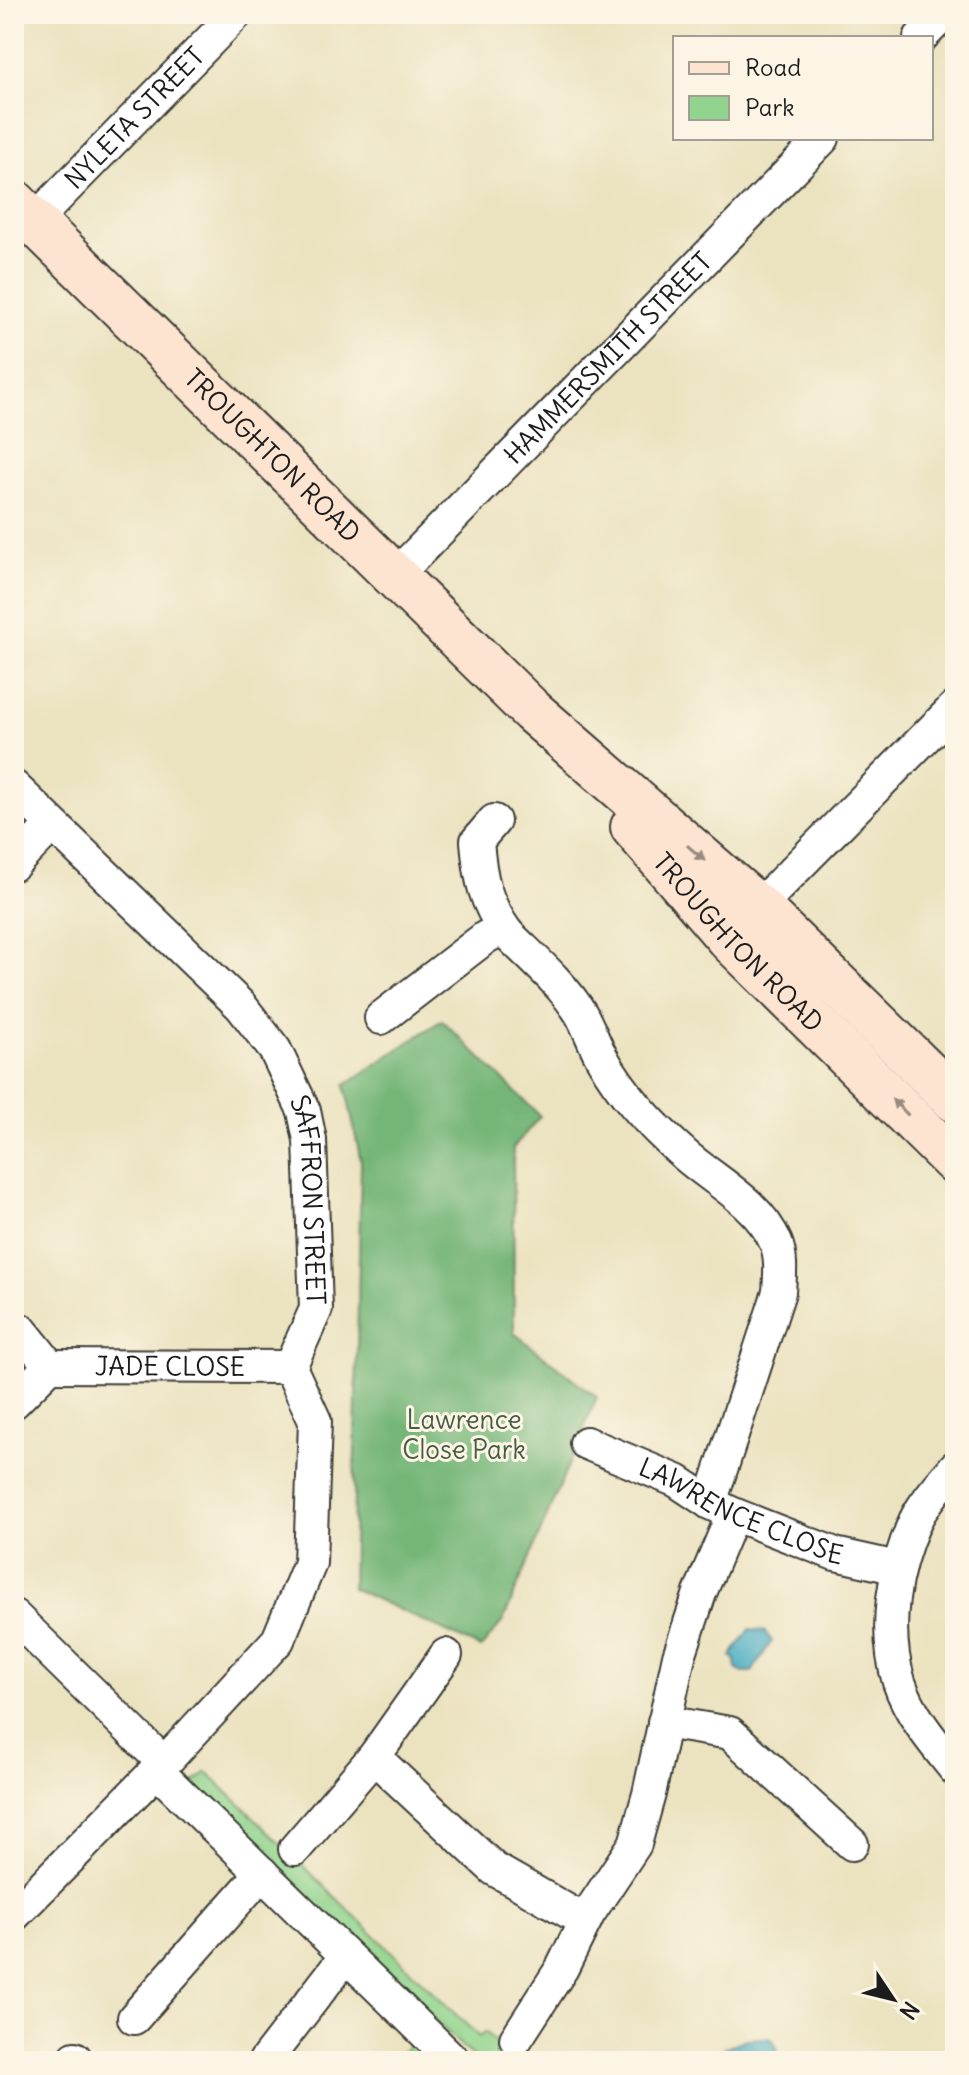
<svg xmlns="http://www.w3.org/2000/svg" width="969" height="2075" font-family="Delius,sans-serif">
<rect width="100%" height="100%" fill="#fcf5e5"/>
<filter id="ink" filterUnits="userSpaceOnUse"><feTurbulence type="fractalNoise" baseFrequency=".0125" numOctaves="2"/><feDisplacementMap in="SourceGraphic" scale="16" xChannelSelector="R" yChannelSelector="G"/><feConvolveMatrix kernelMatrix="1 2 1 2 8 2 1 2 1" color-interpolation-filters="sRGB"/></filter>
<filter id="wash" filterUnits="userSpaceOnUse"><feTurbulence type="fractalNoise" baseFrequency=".006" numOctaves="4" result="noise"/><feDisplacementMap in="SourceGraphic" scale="32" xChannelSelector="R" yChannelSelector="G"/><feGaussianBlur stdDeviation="1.8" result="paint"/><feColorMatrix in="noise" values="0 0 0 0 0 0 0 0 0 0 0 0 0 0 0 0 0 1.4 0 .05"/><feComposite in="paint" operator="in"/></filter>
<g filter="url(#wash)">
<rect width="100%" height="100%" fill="#ebe2bf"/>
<path fill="#91d48d" stroke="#567854" stroke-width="2" d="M207 1772 479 2037 485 2032 515 2061H477L192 1785Z
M412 2041 431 2061H395Z"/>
<path fill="#74b678" stroke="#48694a" stroke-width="2" d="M442 1020 540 1116 513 1148 514 1333 597 1397 503 1621 481 1648 352 1588 361 1162 345 1085Z"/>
<path fill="#40a9c0" stroke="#2e626e" stroke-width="2" d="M750 1629 764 1631 772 1641 752 1672H741L736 1669 735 1659 731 1656Z
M767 2038 773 2040 778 2050 772 2061H718L724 2048 746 2039Z"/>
</g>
<g filter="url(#ink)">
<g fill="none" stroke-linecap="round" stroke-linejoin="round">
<defs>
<g id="minor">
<path d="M920 38 944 14"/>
<path id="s1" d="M34 221 236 14"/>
<path id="s2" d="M394 577 823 138"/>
<path id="s3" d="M14 787 241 1006 275 1050 304 1111 310 1140 316 1309 290 1367 315 1421 310 1563 278 1640 164 1763 14 1915"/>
<path d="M494 821 477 841C480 879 485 902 507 933"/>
<path d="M14 864 52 825"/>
<path d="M744 921 955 707"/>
<path d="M381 1018 486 937 496 932 507 933C532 958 562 983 581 1014 589 1028 594 1044 602 1058 622 1094 654 1128 685 1155 716 1182 759 1203 776 1243 782 1258 780 1276 779 1292L710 1503"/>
<path id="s4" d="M50 1366 290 1367"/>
<path d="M14 1402 50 1366 21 1330"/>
<path id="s5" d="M586 1443 677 1481 710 1503 733 1514 835 1554 898 1568"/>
<path d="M955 1467C942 1483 924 1502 915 1521 893 1570 883 1630 899 1682 910 1715 934 1743 955 1769"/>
<path d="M14 1616 164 1763"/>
<path d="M664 1722 730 1733 852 1844"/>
<path d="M374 1757 494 1869 585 1921"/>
<path d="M156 1770 454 2061"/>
<path d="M295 1849 374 1757 446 1655"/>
<path d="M134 2018 262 1873"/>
<path d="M516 2039 562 1968 589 1913 635 1844 649 1794 679 1656 700 1593 733 1514"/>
<path d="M73 2061 75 2058"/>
<path d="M265 2061 346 1956"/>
</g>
<g id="secondary">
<path id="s6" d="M14 202 532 711 758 907 955 1100"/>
<path id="s7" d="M633 827 728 938 955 1162"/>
</g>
</defs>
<use href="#minor" stroke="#3b3a34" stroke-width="36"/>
<use href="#secondary" stroke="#3b3a34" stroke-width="48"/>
<use href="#minor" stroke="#fff" stroke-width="32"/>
<use href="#secondary" stroke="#fde4d1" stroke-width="44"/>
</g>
<defs><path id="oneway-solid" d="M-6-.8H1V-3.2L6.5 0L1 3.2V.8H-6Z" transform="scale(2)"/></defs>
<g fill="#988a80">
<use href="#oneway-solid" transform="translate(696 853) rotate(41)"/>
<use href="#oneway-solid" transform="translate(900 1107) rotate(-135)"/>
</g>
</g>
<g text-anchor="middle" stroke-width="6" stroke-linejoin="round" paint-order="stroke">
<g font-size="26" fill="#1c1c1c" stroke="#fcf5e5">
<text dy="9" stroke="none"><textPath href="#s1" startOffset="144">NYLETA STREET</textPath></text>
<text dy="9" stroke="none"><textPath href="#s2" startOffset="306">HAMMERSMITH STREET</textPath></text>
<text dy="9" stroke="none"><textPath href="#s6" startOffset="362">TROUGHTON ROAD</textPath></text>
<text dy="9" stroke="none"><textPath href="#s7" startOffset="156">TROUGHTON ROAD</textPath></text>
<text dy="9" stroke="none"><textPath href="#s3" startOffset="528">SAFFRON STREET</textPath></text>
<text dy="9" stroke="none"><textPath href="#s4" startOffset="120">JADE CLOSE</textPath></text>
<text dy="9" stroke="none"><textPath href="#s5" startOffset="170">LAWRENCE CLOSE</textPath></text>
</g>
<g font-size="26" fill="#455c44" stroke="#fcf5e5">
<text x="464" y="1429">Lawrence<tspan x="464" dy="30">Close Park</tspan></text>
</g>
</g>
<rect width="969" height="2075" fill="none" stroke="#fcf5e5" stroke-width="48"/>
<rect x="673" y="36" width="260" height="104" fill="#fcf5e5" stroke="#a29e95" stroke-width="2"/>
<rect x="689" y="62" width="40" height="12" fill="#fde4d1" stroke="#a29e95" stroke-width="2"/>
<text x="745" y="76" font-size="24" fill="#1c1c1c">Road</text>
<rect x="689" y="96" width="40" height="24" fill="#91d48d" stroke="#a29e95" stroke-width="2"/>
<text x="745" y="116" font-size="24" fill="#1c1c1c">Park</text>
<g transform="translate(893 1999) rotate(125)" stroke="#fcf5e5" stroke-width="6" paint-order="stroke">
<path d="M0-6L14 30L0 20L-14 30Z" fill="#1c1c1c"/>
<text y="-12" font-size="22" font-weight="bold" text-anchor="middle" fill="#1c1c1c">N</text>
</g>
</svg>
